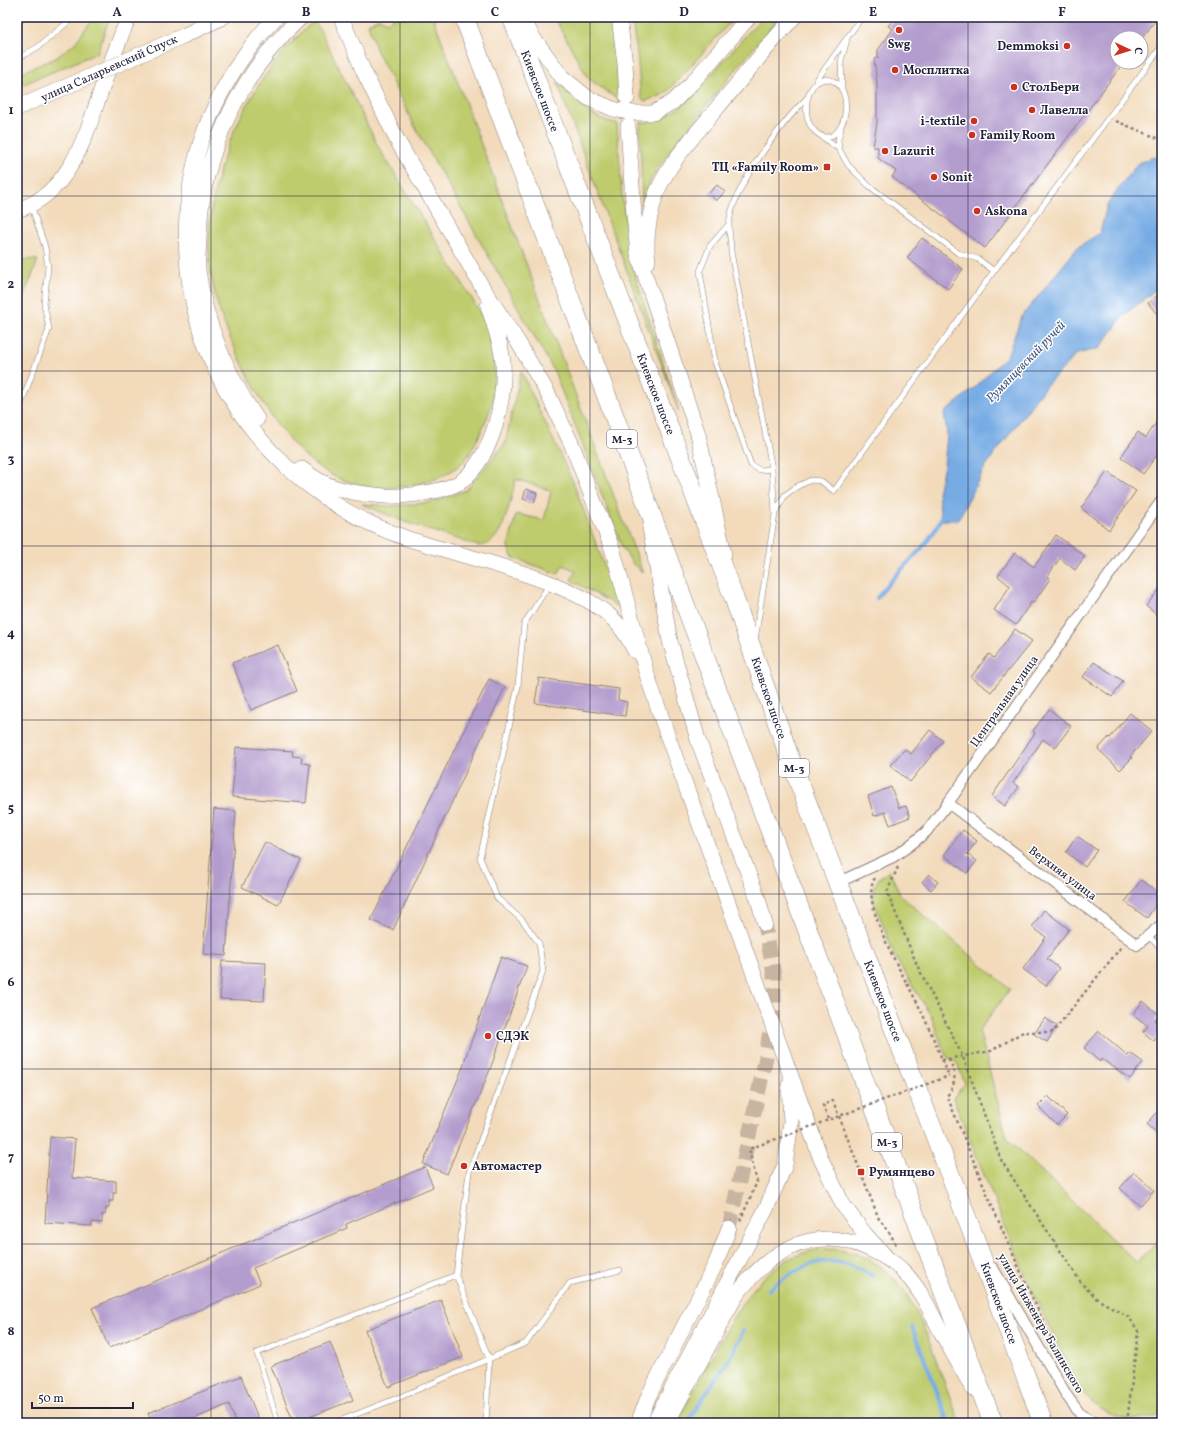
<svg xmlns="http://www.w3.org/2000/svg" width="1179" height="1440" font-family="Vollkorn,serif">
<rect width="100%" height="100%" fill="#fff"/>
<filter id="ink" filterUnits="userSpaceOnUse"><feTurbulence type="fractalNoise" baseFrequency=".025" numOctaves="2"/><feDisplacementMap in="SourceGraphic" scale="8" xChannelSelector="R" yChannelSelector="G"/><feConvolveMatrix kernelMatrix="1 2 1 2 8 2 1 2 1" color-interpolation-filters="sRGB"/></filter>
<filter id="wash" filterUnits="userSpaceOnUse"><feTurbulence type="fractalNoise" baseFrequency=".012" numOctaves="4" result="noise"/><feDisplacementMap in="SourceGraphic" scale="16" xChannelSelector="R" yChannelSelector="G"/><feGaussianBlur stdDeviation="0.9" result="paint"/><feColorMatrix in="noise" values="0 0 0 0 0 0 0 0 0 0 0 0 0 0 0 0 0 1.4 0 .05"/><feComposite in="paint" operator="in"/></filter>
<g filter="url(#wash)">
<rect width="100%" height="100%" fill="#f2daba"/>
<path fill="#bfcc6d" stroke="#707754" d="M94 17H110L97 53 17 87V74L56 58 75 43Z
M395 17H433L643 573 633 564 622 547 554 371 415 127 376 49 368 24 379 18 387 22Z
M554 17H611L619 72 620 97H614L588 78Z
M631 17H735L669 90 660 96 645 101 641 98 637 53Z
M762 17H779L671 149 651 179 642 206 640 123C661 120 672 114 688 101Z
M314 21 320 30 379 148 488 325C493 350 497 377 492 402 490 414 473 452 465 460 451 475 426 484 407 486 381 490 355 487 332 475 296 457 266 412 249 377 236 351 222 324 215 295 191 199 241 84 314 21Z
M557 82C575 100 591 120 617 123L622 195 632 266 679 412Z
M17 259 38 260 17 314Z
M521 371 573 482 620 608 571 580 576 571 563 565 558 574 512 557 508 547 516 514 544 520 551 491 516 479C510 499 504 547 478 546L405 522 362 504 393 506 433 502 466 490 505 444Z
M890 871 900 895 1010 989 979 1030 1007 1138 1136 1262 1162 1238V1414C1136 1425 1109 1419 1090 1400 1074 1386 1068 1364 1058 1345 1018 1266 987 1180 953 1098L965 1084 957 1063 946 1056 931 1016 895 957 873 899 874 886 880 877Z
M826 1249C892 1251 914 1301 934 1354 942 1377 951 1400 960 1423H677C688 1401 700 1378 712 1356 737 1309 766 1252 826 1249Z"/>
<path fill="#76abe4" stroke="#4c6690" d="M1152 157 1162 159V285L1124 315 1100 348 1077 354 1045 387 985 467 958 520H941L938 493 944 465 947 434 944 413 973 389 1007 356 1022 316 1078 247 1100 233 1107 205 1120 186 1137 164Z"/>
<g fill="none" stroke-linecap="round" stroke-linejoin="round">
<path stroke="#76abe4" stroke-width="4" d="M877 598C898 568 927 551 942 516
M768 1290C804 1261 831 1250 873 1276
M912 1327 949 1423
M688 1423C705 1391 730 1364 743 1331"/>
</g>
<g id="blocks">
<path fill="#b39cce" d="M895 17H1158L1142 38H1117V62H1124L985 248 892 177 896 171 878 158V147H873L877 122V83L874 59 878 58V50L893 29 888 26Z
M717 185 725 192 716 201 709 193Z
M922 238 963 269 948 289 907 258Z
M1162 292V320L1148 303Z
M1162 414V448L1143 474 1121 457 1138 432 1146 438Z
M1107 472 1136 491 1109 530 1081 508Z
M526 489 537 493 534 503 523 499Z
M1056 535 1085 556 1075 570 1060 558 1047 577 1050 579 1033 603 1031 602 1016 625 994 610 1010 586 998 576 1015 553 1034 567Z
M1162 586V619L1146 606Z
M1015 629 1032 641 991 692 971 677 989 654 994 658Z
M278 645 297 691 251 710 232 663Z
M1094 662 1123 681 1112 697 1083 677Z
M539 678 619 689 618 700 627 702 625 716 535 703Z
M489 679 505 687 393 930 371 920Z
M1049 709 1071 726 1055 748 1043 739 1013 783 1019 787 1005 806 992 796 1035 733 1033 731Z
M1130 713 1152 731 1130 757 1132 758 1120 770 1098 749 1109 737 1110 738Z
M930 730 943 741 910 782 890 765 905 749 911 754Z
M236 747 293 751 292 756 302 757 301 763 310 764 306 803 232 797Z
M891 787 899 808 906 806 910 817 890 825 885 812 874 816 868 796Z
M214 809 236 811 226 956 203 954Z
M963 830 977 841 967 854 977 861 967 873 944 855Z
M1077 836 1097 850 1085 867 1066 852Z
M265 842 301 860 278 905 242 887Z
M929 874 938 882 931 890 922 882Z
M1141 880 1162 895 1147 918 1125 902Z
M1044 910 1069 929 1047 959 1059 968 1046 986 1023 969 1046 937 1032 927Z
M501 957 527 966 489 1072 447 1174 423 1164 465 1062H464Z
M222 961 266 963 264 1001 220 999Z
M1143 1001 1159 1015 1155 1020 1162 1026V1030L1154 1041 1143 1032 1148 1026 1133 1014Z
M1045 1018 1057 1026 1047 1042 1034 1034Z
M1099 1031 1128 1056 1130 1053 1143 1062 1130 1079 1102 1059 1100 1062 1084 1048Z
M1048 1096 1067 1115 1057 1125 1038 1106Z
M1162 1107V1138L1147 1124Z
M50 1137 75 1139 72 1178 116 1181V1193H113V1201H109V1208H106L105 1215 102 1214V1223L92 1222V1226L45 1223Z
M425 1167 433 1187 346 1224 347 1228 253 1268 260 1284 109 1348 92 1308Z
M1134 1172 1154 1190 1140 1206 1120 1188Z
M441 1300 463 1357 388 1387 365 1330Z
M330 1342 353 1400 294 1423 271 1366Z
M241 1376 260 1423H236L229 1404 184 1423H152L148 1413Z"/>
</g>
</g>
<g filter="url(#ink)">
<use href="#blocks" fill-opacity="0" stroke="#8a7e7a" stroke-width="1"/>
<g fill="none" stroke-linecap="round" stroke-linejoin="round">
<path stroke="#c8b5a1" stroke-width="15" stroke-dasharray="15 8" stroke-linecap="butt" d="M729 1228 765 1062 774 1006V975L765 924"/>
<defs>
<path id="lane" d="M17 23 25 17
M17 59 38 47 74 17
M826 79C860 82 845 152 818 134 812 130 808 122 807 116 805 101 809 81 826 79Z
M816 81 862 17
M842 89 841 61 847 40
M821 136 839 149 848 165 868 185 958 253 978 259 994 271 1162 46
M839 149 838 139 841 129
M729 224 710 246 700 271 715 362 751 465 760 470 772 469
M17 415 49 329 44 304 48 267 45 247 31 205
M775 513 785 495 798 486 811 480 821 481 834 491 994 271
M755 640 775 514 772 469 731 252C731 243 729 234 729 225 731 189 782 122 808 97
M1148 936 1162 949
M456 1275 489 1359 486 1423
M278 1423 257 1353 456 1275 469 1172 543 971 539 943 522 920 497 898 480 858 518 686 524 624 549 585
M334 1423 400 1397 526 1343 570 1283 620 1270"/>
<path id="street" d="M948 803 1137 945 1162 924
M837 883 893 857 909 846 926 832 948 803 1162 500
M993 1268 1067 1396 1081 1415 1096 1423"/>
<path id="secondary" d="M276 17C214 82 181 166 187 257 195 389 285 498 409 539 463 557 578 581 615 621 623 629 630 641 635 651
M341 17 363 70 397 140 481 285 518 342 547 392 572 445 613 551 647 675 668 737 821 1159 843 1205 865 1234 887 1258
M522 17 532 36 562 77 588 98 613 109 633 113H653L673 102 691 84 749 17
M619 17 625 64 627 98
M183 36 223 17
M628 126 634 215 638 254 698 434 724 554
M17 210C71 194 87 132 103 85 111 62 119 39 129 17
M648 261C645 239 649 213 657 192 670 161 696 134 717 108 743 78 767 46 794 17
M257 419C227 376 205 322 198 270 197 260 199 248 199 237 201 154 240 73 301 17
M302 469C328 490 351 493 384 496 403 497 448 492 463 480 494 453 505 400 503 362 501 343 494 324 488 306
M650 528 670 641 698 740 758 899 765 924
M638 1423 649 1395 716 1263 729 1228
M654 1423 766 1209 785 1165 791 1122 789 1085
M667 1423 735 1297C766 1254 810 1224 865 1247 879 1253 893 1261 903 1271 919 1287 929 1308 939 1328 950 1348 962 1369 973 1389"/>
<path id="highway" d="M464 17 993 1423
M512 17 734 598 789 756 971 1229 1043 1423"/>
</defs>
<use href="#lane" stroke="#8a7e7a" stroke-width="6"/>
<use href="#street" stroke="#8a7e7a" stroke-width="12"/>
<use href="#secondary" stroke="#8a7e7a" stroke-width="16"/>
<use href="#highway" stroke="#8a7e7a" stroke-width="20"/>
<path stroke="#8a7e7a" stroke-width="2.5" stroke-dasharray="3 3" stroke-linecap="butt" d="M1116 121 1162 140
M898 867 887 892 917 965 963 1057 1001 1160 1082 1284 1097 1299 1129 1317 1138 1331 1127 1423
M875 878C857 904 911 987 922 1013 932 1034 940 1055 949 1076
M949 1059C956 1073 957 1083 947 1096 984 1187 1021 1278 1065 1366
M942 1060 991 1051 1023 1032H1053L1122 946
M828 1119 823 1105 833 1101 879 1219 891 1235 897 1247
M740 1221 757 1182 749 1149 768 1142
M1106 1417 1113 1421 1130 1423
M1152 1423 1162 1422"/>
<use href="#lane" stroke="#fff" stroke-width="5"/>
<use href="#street" stroke="#fff" stroke-width="10"/>
<use href="#secondary" stroke="#fff" stroke-width="15"/>
<use href="#highway" stroke="#fff" stroke-width="19"/>
<defs>
<path id="secondary-bridge" d="M17 108 183 36"/>
</defs>
<use href="#secondary-bridge" stroke="#8a7e7a" stroke-width="16" stroke-linecap="butt"/>
<path stroke="#8a7e7a" stroke-width="2.5" stroke-dasharray="3 3" stroke-linecap="butt" d="M768 1142 949 1076"/>
<use href="#secondary-bridge" stroke="#fff" stroke-width="15"/>
</g>
</g>
<path fill="none" stroke="#22223b" stroke-width="1" stroke-opacity="0.55" d="M211 17V1423M400 17V1423M590 17V1423M779 17V1423M968 17V1423M17 196H1162M17 371H1162M17 546H1162M17 720H1162M17 894H1162M17 1069H1162M17 1244H1162"/>
<g fill="#c8321e" stroke="#fff" stroke-width="1.5">
<circle cx="899" cy="30" r="4"/>
<circle cx="1067" cy="46" r="4"/>
<circle cx="895" cy="70" r="4"/>
<circle cx="1014" cy="87" r="4"/>
<circle cx="1032" cy="110" r="4"/>
<circle cx="974" cy="121" r="4"/>
<circle cx="972" cy="135" r="4"/>
<circle cx="885" cy="151" r="4"/>
<rect x="823" y="163" width="8" height="8" rx="2"/>
<circle cx="934" cy="177" r="4"/>
<circle cx="977" cy="211" r="4"/>
<circle cx="488" cy="1036" r="4"/>
<circle cx="464" cy="1166" r="4"/>
<rect x="857" y="1168" width="8" height="8" rx="2"/>
</g>
<g text-anchor="middle" stroke-width="3" stroke-linejoin="round" paint-order="stroke">
<g fill="#fff" stroke="#646476" stroke-width="1">
<rect x="607" y="430" width="30" height="18" rx="3"/>
<rect x="779" y="759" width="30" height="18" rx="3"/>
<rect x="872" y="1133" width="30" height="18" rx="3"/>
</g>
<g font-size="11" font-weight="bold" fill="#22223b">
<text x="622" y="443">М-3</text>
<text x="794" y="772">М-3</text>
<text x="887" y="1146">М-3</text>
</g>
<g font-size="12" font-weight="bold" fill="#22223b" stroke="#fff" text-anchor="start">
<text x="899" y="48" text-anchor="middle">Swg</text>
<text x="1059" y="50" text-anchor="end">Demmoksi</text>
<text x="903" y="74">Мосплитка</text>
<text x="1022" y="91">СтолБери</text>
<text x="1040" y="114">Лавелла</text>
<text x="966" y="125" text-anchor="end">i-textile</text>
<text x="980" y="139">Family Room</text>
<text x="893" y="155">Lazurit</text>
<text x="819" y="171" text-anchor="end">ТЦ «Family Room»</text>
<text x="942" y="181">Sonit</text>
<text x="985" y="215">Askona</text>
<text x="496" y="1040">СДЭК</text>
<text x="472" y="1170">Автомастер</text>
<text x="869" y="1176">Румянцево</text>
</g>
<g font-size="12" fill="#22223b" stroke="#fff">
<text transform="translate(109 68) rotate(-24)" y="4">улица Саларьевский Спуск</text>
<text transform="translate(540 91) rotate(69)" y="4">Киевское шоссе</text>
<text transform="translate(656 394) rotate(69)" y="4">Киевское шоссе</text>
<text transform="translate(769 698) rotate(71)" y="4">Киевское шоссе</text>
<text transform="translate(1004 701) rotate(-55)" y="4">Центральная улица</text>
<text transform="translate(1063 873) rotate(37)" y="4">Верхняя улица</text>
<text transform="translate(883 1001) rotate(69)" y="4">Киевское шоссе</text>
<text transform="translate(999 1303) rotate(70)" y="4">Киевское шоссе</text>
<text transform="translate(1041 1323) rotate(60)" y="4">улица Инженера Балинского</text>
</g>
<g font-size="13" font-style="italic" fill="#44597f" stroke="#fff">
<text transform="translate(1025 361) rotate(-46)" y="5">Румянцевский ручей</text>
</g>
</g>
<rect width="1179" height="1440" fill="none" stroke="#fff" stroke-width="44"/>
<g transform="translate(1129 50) rotate(94)"><circle r="19" fill="#ffffff" stroke="#a7a7b1"/>
<path d="M0-3L7 15L0 10L-7 15Z" fill="#c8321e"/>
<text y="-6" font-size="11" font-weight="bold" text-anchor="middle" fill="#22223b">С</text>
</g>
<path d="M32 1402v6h101v-6" fill="none" stroke="#22223b" stroke-width="2"/>
<text x="38" y="1402" font-size="12" fill="#22223b" stroke="#ffffff" stroke-width="3" paint-order="stroke">50 m</text>
<rect x="22" y="22" width="1135" height="1396" fill="none" stroke="#22223b" stroke-width="1.5"/>
<g font-size="13" text-anchor="middle" font-weight="bold" fill="#22223b">
<text x="117" y="16">A</text>
<text x="306" y="16">B</text>
<text x="495" y="16">C</text>
<text x="684" y="16">D</text>
<text x="873" y="16">E</text>
<text x="1062" y="16">F</text>
<text x="11" y="114">1</text>
<text x="11" y="288">2</text>
<text x="11" y="463">3</text>
<text x="11" y="637">4</text>
<text x="11" y="812">5</text>
<text x="11" y="986">6</text>
<text x="11" y="1161">7</text>
<text x="11" y="1335">8</text>
</g>
</svg>
